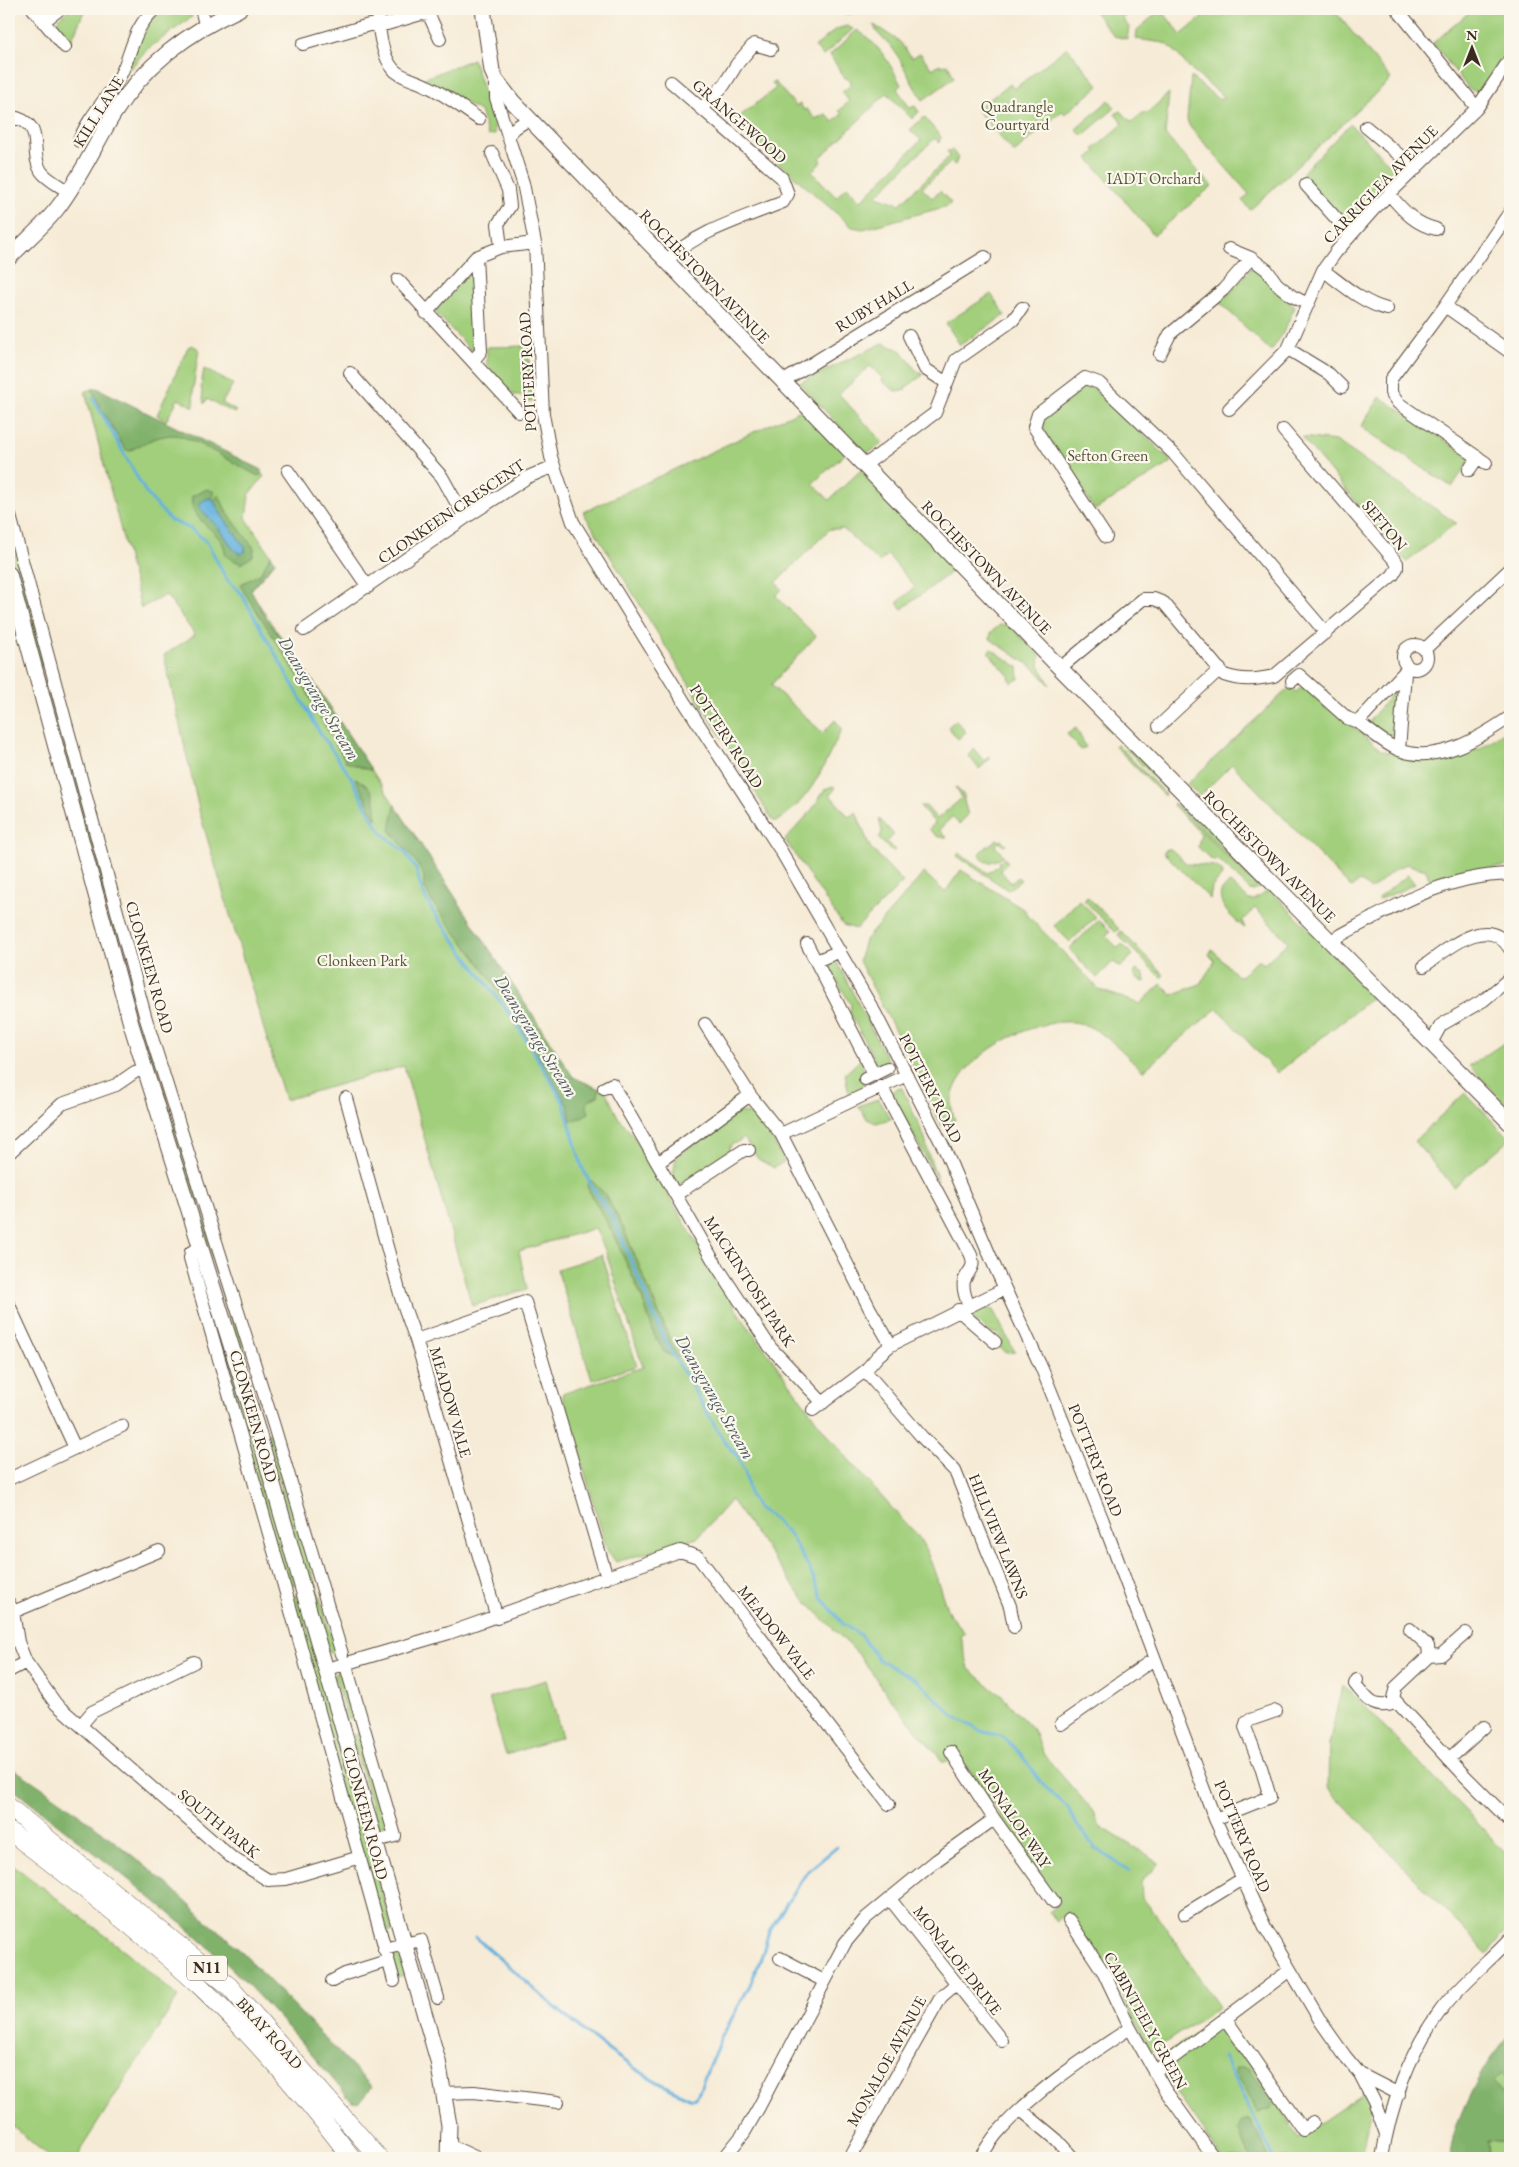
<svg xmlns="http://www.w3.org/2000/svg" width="1519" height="2167" font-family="'EB Garamond',serif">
<rect width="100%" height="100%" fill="#fbf7ec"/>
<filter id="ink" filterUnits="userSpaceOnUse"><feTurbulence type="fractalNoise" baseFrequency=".02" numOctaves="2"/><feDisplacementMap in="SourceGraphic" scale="10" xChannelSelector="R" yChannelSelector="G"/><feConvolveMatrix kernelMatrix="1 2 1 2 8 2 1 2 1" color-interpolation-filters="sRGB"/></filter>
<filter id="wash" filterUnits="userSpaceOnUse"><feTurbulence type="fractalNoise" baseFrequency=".0096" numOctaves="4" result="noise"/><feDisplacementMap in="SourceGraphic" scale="20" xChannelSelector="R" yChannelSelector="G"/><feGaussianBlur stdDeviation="1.12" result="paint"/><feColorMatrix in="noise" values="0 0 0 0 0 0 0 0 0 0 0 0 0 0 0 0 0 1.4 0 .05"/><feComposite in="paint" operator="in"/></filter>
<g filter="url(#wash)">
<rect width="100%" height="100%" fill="#f6ebd6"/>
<path fill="#a2cf7c" stroke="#6e7c4d" d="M70 9H85L70 44C53 27 49 25 70 9Z
M168 9H191L192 17 146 50 131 68 127 67 150 20Z
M836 9H867L869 11 847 14Z
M1092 9H1133L1122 19 1129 27 1127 39 1114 36Z
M1212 9H1333L1391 79 1250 210 1242 200 1249 194 1190 127 1187 120 1191 77 1217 98H1226L1191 70 1172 48 1164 43 1136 39 1137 30 1157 13H1164L1181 35Z
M1473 9H1510V47L1490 81 1478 92 1469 89 1433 43Z
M874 25 899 41 912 58 920 53 932 69 940 64 942 66 948 64 954 78 923 100C910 83 904 63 891 46 885 39 876 35 874 25Z
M847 26 853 29 823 56 815 47 836 29Z
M857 30C879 44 889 62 901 85L897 89 910 108 915 106 919 112 912 119 887 93 820 158 822 161 812 172 836 197 847 187 861 201 921 140 910 130 924 117 941 137 939 143 935 138 876 196 900 204 950 156 947 151 952 150 958 158 955 165 951 162 922 188 932 198 940 191 951 203 948 206 863 229 852 227 716 108 717 106 735 120 776 88 772 83 775 82 796 106 800 104 804 110 807 109 815 119 826 114 833 122 842 114 839 111 849 101 842 92 850 86 851 80 844 77 830 55Z
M1067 47 1099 86 1065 114 1062 111 1014 153 976 109 1010 84 1014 89Z
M473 59 494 124 495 134 488 136 480 111 423 79Z
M1169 93 1165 135 1212 186 1154 235 1088 158 1096 152 1094 149 1123 124 1115 114 1121 111 1131 122 1144 112 1146 114Z
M1109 100 1115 108 1082 136 1076 129Z
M1350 124 1398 173 1346 226 1302 173Z
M1253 266C1269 278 1279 296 1295 307L1282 335 1271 351 1219 302 1231 292Z
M471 270 476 347 471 350 435 312Z
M991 294 1005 315 960 345 946 323Z
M883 343 902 351 915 369 923 375 905 388 906 390 895 391 882 381 883 379 870 366 839 394 883 443 870 452 863 451 799 383Z
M192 345 199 349 193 389 194 407 178 399 166 421 157 415 188 347Z
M528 346 533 400 526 402 519 395H514L487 365V347Z
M204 369 233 384 222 403 236 411 234 413 207 399 204 404 201 386Z
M1090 387 1101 393 1172 462 1095 510 1045 433 1043 419 1079 388Z
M97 388 264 476 249 495 246 518 275 562 251 590C270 626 296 656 319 690L573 1077 606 1092 618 1117 634 1137 737 1311 828 1436 906 1524C931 1542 937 1588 950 1615 954 1621 960 1627 965 1633L960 1636 969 1669 1003 1697 1033 1730 1044 1755 1092 1810 1100 1826 1159 1863 1141 1882 1142 1898 1157 1915 1219 2007 1157 2048 1150 2052 1121 1994 1070 1914 1068 1912 1056 1922 1049 1912 1060 1903 961 1758 943 1762 889 1697 859 1655 801 1596 731 1500 697 1538 616 1562 607 1550 562 1394 643 1367 605 1250 595 1228 519 1251 527 1289 472 1306 404 1066 285 1100 200 814 164 655 195 635 166 595 141 608 85 391Z
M1380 397 1471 458 1452 487 1361 427Z
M801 410 845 454 813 483 829 500 861 470 955 569 902 609 897 603 915 587 888 555 879 562 843 529H830L776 583 782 589 776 596 816 636 771 685 823 733 835 720 842 729C823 766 813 798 777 821H773L583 512Z
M1301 437 1336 441 1456 523 1407 562Z
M9 529 46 666 39 667 9 554Z
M1009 625 1040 656 1039 665 1050 685 1034 668 990 639 991 632 1000 625Z
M991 649 1018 667 1019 679 1011 683 1009 676 988 652Z
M50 680 142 1019 137 1021 45 683Z
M1401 683 1395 734 1386 735 1370 726V720Z
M1304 685 1381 750 1411 759 1480 749 1510 727V865L1430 881 1426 870 1407 864 1394 870 1371 890 1360 881 1351 888 1232 764 1200 796 1187 784 1290 687 1296 692Z
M956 720 966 732 958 739 948 727Z
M1101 722H1103L1173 787 1168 792Z
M1076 728 1086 747 1081 750 1067 734Z
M1117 744 1165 794 1164 796 1115 746Z
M974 749 984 761 989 757 991 758 979 769 968 755Z
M833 786 836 788 830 795 849 817 856 812 870 847 903 882 856 929 843 925 785 840 811 811 825 789Z
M955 787 964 795V801L968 815 959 824 952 817 939 830 947 837H938L929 829 935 823 920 806H926L937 819 962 798Z
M1179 794 1262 881 1259 887 1179 806 1181 805 1175 798Z
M1174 803 1258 888 1254 891 1250 890 1220 861 1210 859 1198 847 1201 834 1173 805Z
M879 818 894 835 887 841 895 850 892 851 879 839 882 832Z
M997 839 1000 841 1002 840 1006 844 1003 846 999 842 995 846 1004 855C995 862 982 868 980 852Z
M1166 849H1171L1187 864 1215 866 1222 871V876L1212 887 1210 899 1163 852Z
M959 853 988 873 999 865V862L1004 857 1008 863 1000 870 1011 883 1018 877 1021 880 1008 890 957 856Z
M961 870 1026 911 1025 913 1100 990 1140 1004 1161 984 1172 995 1200 984 1215 961 1209 955 1212 949 1237 976 1242 975 1258 959 1264 964 1288 942 1255 908 1242 921 1245 928C1231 918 1207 896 1230 883L1249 900H1253L1270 890 1374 996 1277 1073 1217 1008 1143 1071C1126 1055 1103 1029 1079 1023 1034 1013 932 1068 955 1120L941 1126 917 1073 859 961 865 940 924 873 945 892Z
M1408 875 1415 884 1379 900 1378 898Z
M1087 896 1119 929 1115 932 1084 900Z
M1079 900 1096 917 1070 942 1054 926Z
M1099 920 1110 931 1106 936 1118 948 1122 944 1133 955 1121 967 1113 962 1097 978 1069 949Z
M1121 931 1164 975 1161 978 1118 935Z
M831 962H837L889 1063 882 1065 876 1063 850 1013 851 1005 836 979 831 976 826 967Z
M1136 970 1144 974 1145 982 1137 979 1134 974Z
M143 1022 248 1361 244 1363 139 1024Z
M1510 1039V1108L1469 1066Z
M861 1059 864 1071 861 1075 865 1087 849 1095 845 1074Z
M896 1088H902L925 1138 928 1153 938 1181 891 1093Z
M1465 1093 1510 1139 1454 1187 1414 1141Z
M878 1099 891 1119 876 1123 867 1119 858 1106Z
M737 1112C764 1112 773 1141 784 1162L774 1168 758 1159 744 1138 730 1146 729 1154 684 1184H678L673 1175 676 1157Z
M602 1255 637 1366 592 1380 557 1269Z
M199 1262 235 1371 296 1584 285 1586 192 1264Z
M983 1308 993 1310 1015 1352 1007 1353 1000 1348 1003 1339 997 1333H991L970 1316V1311Z
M270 1433 337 1654 331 1653 327 1648 265 1435Z
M299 1594 393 1931 381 1935 287 1598Z
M340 1667 357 1717 347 1719 334 1675Z
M546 1680 562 1737 506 1755 489 1698Z
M1342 1686 1353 1694 1510 1857V1926L1487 1954 1328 1788 1329 1744Z
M362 1733 388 1824 378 1827 351 1736Z
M9 1862 128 1953 178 1997 81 2149 79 2158H50L9 2123Z
M397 1947 406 1974 396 1978 387 1949Z
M1210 2025 1225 2028 1277 2101 1298 2138 1371 2088 1372 2104 1362 2158H1222L1154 2061Z
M1501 2074 1510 2084V2099L1499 2091 1493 2082Z
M1487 2141 1510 2143V2158H1488Z"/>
<path fill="#81b26c" stroke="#5e6e45" d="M97 388 262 470V474L258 476C242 468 187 434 174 435 158 435 143 443 130 451L125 449 100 407 92 389Z
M207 489 215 492 211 498 206 499C213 526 222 536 245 552V547L222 516 213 500 219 495 226 511 254 548 253 556 241 564 226 556C225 551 224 545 221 541 211 526 188 517 192 496Z
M271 555 275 562 251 590 267 621 289 646 372 771 346 762 316 710 303 683 241 587V584L260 574Z
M355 778C374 787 377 800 376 820Z
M395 805 573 1077 599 1089 598 1096 591 1099 586 1105 589 1113 571 1122 568 1106 513 1012 476 958 433 904 424 887V876L416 862 390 830Z
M591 1180 605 1194 623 1227 678 1359 664 1352 654 1335 641 1295 610 1228 589 1191 587 1186Z
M9 1766C64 1800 116 1842 166 1883 187 1902 206 1922 229 1939L372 2087 359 2103 352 2102C308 2050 263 1997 213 1951 148 1892 77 1840 9 1786Z
M1510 2033V2084L1501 2074 1493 2082 1499 2091 1510 2099V2143L1487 2141 1488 2158H1450C1450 2133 1473 2086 1487 2064 1493 2053 1502 2043 1510 2033Z
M1242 2066 1248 2067 1273 2104 1270 2108 1258 2112 1235 2074V2068Z
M1248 2119 1260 2137 1269 2158H1250L1238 2129 1242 2121Z"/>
<path fill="#64b1de" stroke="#506e7e" d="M212 498 222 516 245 547V552L240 554 233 549 222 532 200 508V503L206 499Z"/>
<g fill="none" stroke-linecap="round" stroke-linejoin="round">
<path stroke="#64b1de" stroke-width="3" d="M93 398 146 493 170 520 191 529 207 542 227 580 241 593 320 733 351 777 373 820 383 834 404 851 416 869 422 891 433 912 515 1021 563 1101 582 1167 592 1187 613 1218 665 1341 723 1439 738 1457 745 1473 750 1496 758 1508 774 1519 791 1537 809 1568 822 1598 843 1624 860 1635 879 1660 917 1680 954 1716 980 1731 1002 1736 1020 1753 1043 1785 1068 1808 1077 1825 1095 1848 1129 1871
M475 1937C544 1996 607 2062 692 2099L696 2098 720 2040 750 1985 762 1956 769 1931 807 1872 837 1847
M1223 2057 1274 2158"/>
</g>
</g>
<g filter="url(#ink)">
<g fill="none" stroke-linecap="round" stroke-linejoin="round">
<defs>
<path id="minor" d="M33 9 65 47
M201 9 205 24
M379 9C377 26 382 58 395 71 405 79 416 80 427 86 445 94 462 108 479 119
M1397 9 1477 108
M43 22 60 9
M303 44 369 25 387 24 421 14 429 15 440 39
M496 80V98L523 183 535 243 543 414 551 457 573 522 683 700 781 851 875 1013 945 1150 994 1265 1042 1369 1103 1521 1215 1819 1265 1927 1321 2022 1345 2056 1360 2074 1399 2094
M701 109 724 85 737 64 754 44 771 49
M9 120 17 118C45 127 29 152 41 171 46 179 60 186 69 192
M1366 127 1416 169
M508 136 515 128 529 119
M79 141C88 117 108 98 120 76 133 51 132 29 155 9
M492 153 508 190 510 206 498 224 501 247
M1306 185 1351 235
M1389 194C1403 210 1414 224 1436 229
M1510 212 1445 306 1510 352
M1229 249 1251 258 1267 270 1277 284 1292 296 1308 304
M666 261C699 230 742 219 783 202L788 194 782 178 671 82
M1323 270C1343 285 1363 303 1387 309
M398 280 519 412
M1445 306 1391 379V393L1398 403 1486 463
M426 313 476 257 501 247 535 243
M909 336 925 369 947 383
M1288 349 1329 374 1342 387
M1160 354 1170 334 1223 290 1251 258
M473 361 481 351 476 257
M350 373 442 477 465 518
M782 382 985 257
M1229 409 1288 349 1323 270 1336 252 1373 210 1477 108 1510 59
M865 465 935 413 956 360 1013 320 1022 308
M1469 470 1478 457
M288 471 368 587
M9 512 146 1019 274 1426 342 1654
M1106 537 1034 427 1038 414 1085 378 1099 383 1174 454 1326 633
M304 630 465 518 528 477 554 466
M1403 657a12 12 0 1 1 24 0a12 12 0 1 1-24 0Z
M1425 649 1510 569
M1409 667 1358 722C1370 731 1385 744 1399 750 1437 765 1481 737 1510 717
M1060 668 1143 599H1154L1164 603 1224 675C1242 681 1255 680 1274 676L1393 575 1397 568V563L1283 430
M1292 681 1299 675 1347 718 1358 722
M1159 726 1220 669
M1399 750 1405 673
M1330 941C1390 909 1440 876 1510 874
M807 944 874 1074
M816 961 840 951
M1424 966C1448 949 1488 912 1510 949
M705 1024 750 1095 781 1134 870 1309 891 1345
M1431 1043 1441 1025 1484 1000 1510 978
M865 1079 887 1068
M881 1086 971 1255C976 1269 968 1270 964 1281 962 1289 966 1299 969 1306
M604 1088 612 1084 713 1260 770 1347 823 1403
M346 1098 402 1301 416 1340 497 1618
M781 1134 907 1075
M9 1153 62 1104 116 1085 135 1072 145 1069
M658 1163 750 1095
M677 1194 744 1150H749
M201 1248 191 1252 190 1258 288 1600 394 1981
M9 1305 75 1448
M958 1310 995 1342
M416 1340 525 1302 607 1578
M865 1371 922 1437 955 1471 1010 1606 1014 1627
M813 1410 865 1371 878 1356 891 1345 1004 1289
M9 1479 122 1426
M9 1603 13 1612 18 1642 26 1662 56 1704 231 1857 268 1880 286 1879 360 1857
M13 1612 159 1551
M1410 1629 1428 1646 1429 1656 1396 1687 1393 1698 1465 1776 1510 1821
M1429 1656 1441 1655 1466 1633
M327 1669 449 1633 680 1551 698 1557 889 1804
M347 1669 395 1836 376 1841
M9 1671 26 1662
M1357 1680 1355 1684C1369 1701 1373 1710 1396 1703
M1061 1724 1154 1659
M81 1725 92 1712 194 1662
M951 1752 994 1819 1054 1902
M1449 1759 1484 1727
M1215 1819 1270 1797 1261 1767 1245 1727 1247 1721 1276 1711
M890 1899 1002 2041
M1185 1914 1242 1879
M1069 1920 1104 1973 1130 2028 1165 2090 1214 2158
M384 1949 421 1940 438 1998
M780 1958 824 1981
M332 1981 345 1974 387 1961
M1225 2018 1303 2130 1313 2122
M1154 2072 1290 1970
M1360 2074 1374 2101 1386 2134
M445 2093 474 2092 558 2102
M1021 2110 1057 2140 1073 2158
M449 2145 477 2158
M724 2158 744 2133 759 2107 845 1943 866 1918 937 1860 994 1819
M850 2158 941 1997 956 1984
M980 2158C986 2149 992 2138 1000 2130 1036 2090 1085 2058 1130 2028
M1382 2158C1390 2107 1409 2052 1441 2010 1460 1984 1488 1963 1510 1939"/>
<path id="major" d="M483 9 492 71 496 80 513 102 1060 668 1510 1123
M9 258C25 241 45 225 59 206 80 178 95 145 113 115 144 65 187 33 239 9
M9 574 131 1024 258 1432 438 2061 449 2125 448 2158"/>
<path id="highway" d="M9 1807 229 1986 379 2158
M9 1831C73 1879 142 1932 201 1987 256 2039 306 2098 352 2158"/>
</defs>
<use href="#minor" stroke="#57473a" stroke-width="14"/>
<use href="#major" stroke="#57473a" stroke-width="17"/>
<use href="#highway" stroke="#57473a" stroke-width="19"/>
<use href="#minor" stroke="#fff" stroke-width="12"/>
<use href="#major" stroke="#fff" stroke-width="15"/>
<use href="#highway" stroke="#fff" stroke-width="18"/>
</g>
</g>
<g text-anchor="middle" stroke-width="4.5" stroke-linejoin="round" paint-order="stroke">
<rect fill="#fbf7ec" stroke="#75685c" stroke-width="1" x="187" y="1955.5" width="40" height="25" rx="4"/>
<g font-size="15" font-weight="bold" fill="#3b2a1e">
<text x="207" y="1973">N11</text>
</g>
<g font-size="16" fill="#555336" stroke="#fbf7ec">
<text x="1017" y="112">Quadrangle<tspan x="1017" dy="18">Courtyard</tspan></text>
<text x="1154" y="184">IADT Orchard</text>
<text x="1108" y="461">Sefton Green</text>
<text x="362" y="966">Clonkeen Park</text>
</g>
<g font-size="16" fill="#3b2a1e" stroke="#fbf7ec">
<text transform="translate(98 111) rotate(-58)" y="6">KILL LANE</text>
<text transform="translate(740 121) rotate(41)" y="6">GRANGEWOOD</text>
<text transform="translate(1380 184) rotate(-46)" y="6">CARRIGLEA AVENUE</text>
<text transform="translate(705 276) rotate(46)" y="6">ROCHESTOWN AVENUE</text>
<text transform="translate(874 305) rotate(-31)" y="6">RUBY HALL</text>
<text transform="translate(527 372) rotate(-93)" y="6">POTTERY ROAD</text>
<text transform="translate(451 511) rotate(-34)" y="6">CLONKEEN CRESCENT</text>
<text transform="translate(1385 525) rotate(50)" y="6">SEFTON</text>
<text transform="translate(987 567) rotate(46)" y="6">ROCHESTOWN AVENUE</text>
<text transform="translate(727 736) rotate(57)" y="6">POTTERY ROAD</text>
<text transform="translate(1270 856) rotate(45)" y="6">ROCHESTOWN AVENUE</text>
<text transform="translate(150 967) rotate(74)" y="6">CLONKEEN ROAD</text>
<text transform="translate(931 1088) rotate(63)" y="6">POTTERY ROAD</text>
<text transform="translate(750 1281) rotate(57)" y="6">MACKINTOSH PARK</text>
<text transform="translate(451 1402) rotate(74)" y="6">MEADOW VALE</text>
<text transform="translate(254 1416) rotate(74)" y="6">CLONKEEN ROAD</text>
<text transform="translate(1096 1460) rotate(68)" y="6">POTTERY ROAD</text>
<text transform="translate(999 1536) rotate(68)" y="6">HILLVIEW LAWNS</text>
<text transform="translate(777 1632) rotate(52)" y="6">MEADOW VALE</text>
<text transform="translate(366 1813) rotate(75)" y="6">CLONKEEN ROAD</text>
<text transform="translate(1015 1818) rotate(56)" y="6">MONALOE WAY</text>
<text transform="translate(219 1823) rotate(39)" y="6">SOUTH PARK</text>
<text transform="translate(1243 1836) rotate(67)" y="6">POTTERY ROAD</text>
<text transform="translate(958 1960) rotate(52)" y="6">MONALOE DRIVE</text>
<text transform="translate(1146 2020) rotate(61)" y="6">CABINTEELY GREEN</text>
<text transform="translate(270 2033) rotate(48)" y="6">BRAY ROAD</text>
<text transform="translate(886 2061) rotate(-61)" y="6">MONALOE AVENUE</text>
</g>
<g font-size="18" font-style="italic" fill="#495961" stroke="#fbf7ec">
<text transform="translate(319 698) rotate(59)" y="6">Deansgrange Stream</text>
<text transform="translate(536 1036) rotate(58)" y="6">Deansgrange Stream</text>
<text transform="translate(715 1397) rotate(60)" y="6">Deansgrange Stream</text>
</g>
</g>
<rect width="1519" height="2167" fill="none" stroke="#fbf7ec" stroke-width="30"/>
<g transform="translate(1472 48)" stroke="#fbf7ec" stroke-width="4" paint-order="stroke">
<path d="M0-4L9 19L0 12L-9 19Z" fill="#3b2a1e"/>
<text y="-8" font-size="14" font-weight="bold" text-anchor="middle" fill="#3b2a1e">N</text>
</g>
</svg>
